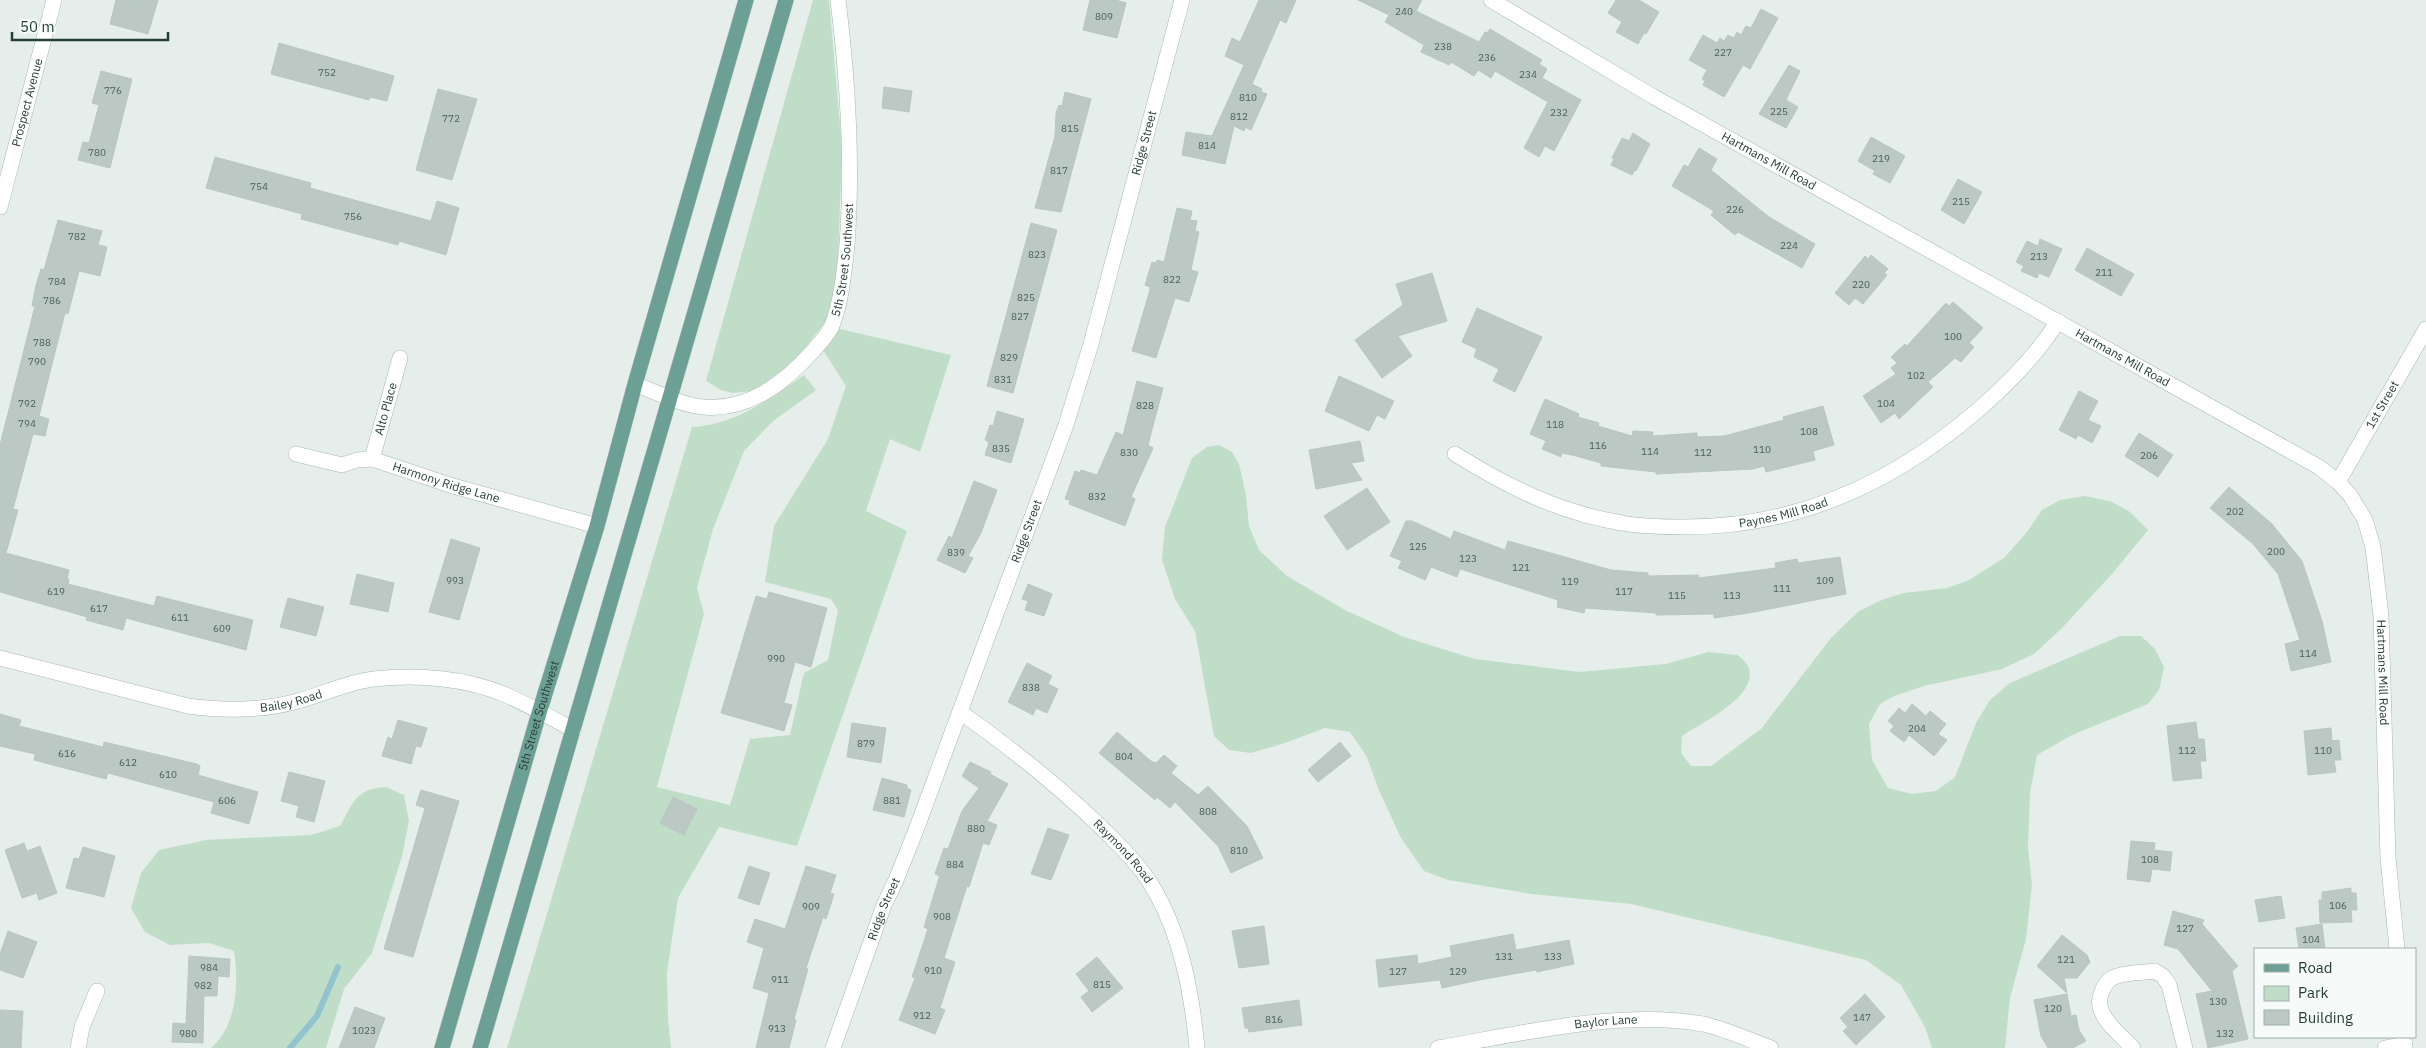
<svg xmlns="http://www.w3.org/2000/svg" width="2426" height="1048" font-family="'IBM Plex Sans',sans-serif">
<rect width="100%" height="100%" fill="#e5eeea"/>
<path fill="#c0ddc8" d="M813 0H829L842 148 837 288 830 316 793 363 752 391 732 393 721 390 706 381Z
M836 328 951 355 920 452 890 439 866 511 907 531 797 846 719 827 678 898 667 973 668 1019 671 1048H507L692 427C734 425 771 399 804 375L816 390 773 421 744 451 713 529 697 588 704 614 657 787 730 805 750 739 790 735 804 673 828 660 838 610 831 599 765 582 774 526 828 439 846 386 823 350Z
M1219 445 1232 452 1239 464 1246 495 1249 526 1259 550 1287 576 1345 610 1404 637 1475 659 1580 672 1666 664 1708 652 1738 655C1741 658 1746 662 1748 666 1761 696 1700 723 1682 736L1681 753 1691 766H1711L1761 729 1831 638 1859 611 1884 599 1904 593 1947 588 1969 580 2004 558 2027 532 2042 510 2060 500 2085 496 2112 502 2130 512 2148 530 2112 574 2061 629 2034 654 2002 669 1924 686 1894 696 1880 704 1869 724 1872 760 1888 788 1912 794 1936 791 1955 777 1976 723 1990 700 2010 683 2120 636H2141L2155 649 2164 667 2159 690 2148 704 2072 735 2037 755 2030 793 2028 847 2032 885 2026 939 2010 998 2005 1048H1932L1925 1027 1901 985 1866 960 1631 904 1532 894 1448 880 1424 871 1401 838 1378 788 1367 757 1350 732 1325 728 1285 743 1251 753 1229 750 1214 736 1195 631 1175 599 1162 560 1165 527 1192 458 1207 447Z
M386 787 404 795 409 821 402 856 372 953 344 989 326 1048H211C237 1026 239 982 234 951L209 943 170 945 145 932 131 908 141 873 159 850 206 840 311 835 340 826C354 802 355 789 386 787Z"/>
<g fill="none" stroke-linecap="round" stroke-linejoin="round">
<path stroke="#91c4ce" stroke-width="6" d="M290 1048 317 1016 338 967"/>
</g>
<path fill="#bbc8c3" stroke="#b8c7c1" d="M116 0H158L148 34 110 24Z
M1090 0H1116L1126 3 1117 38 1083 30Z
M1259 0H1296L1286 23 1280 20 1252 84 1262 89 1261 92 1267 94 1251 130 1245 127 1244 131 1234 126 1225 164 1182 155 1186 132 1212 136 1244 65 1225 56 1232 38 1240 42Z
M1358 0H1422L1416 11 1479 42 1485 32 1487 33 1490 29 1542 60 1539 64 1547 69 1542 78 1581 100 1554 151 1545 146 1539 157 1524 148 1548 102 1495 71 1491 78 1478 70 1474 76 1451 62 1449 65 1421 52 1424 45 1385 22 1389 15Z
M1616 0H1639L1659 12 1646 34 1644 33 1638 44 1616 32 1622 22 1608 13Z
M1761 9 1778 18 1750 69 1743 65 1724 97 1703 85 1705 81 1702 79 1707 70 1689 60 1703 35 1717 43 1720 38 1724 41 1728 35 1734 38 1737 32 1741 35 1746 26 1751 28Z
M279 43 394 76 387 101 370 97 369 100 271 74Z
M1789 65 1800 71 1786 100 1798 107 1786 128 1759 114Z
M101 71 132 79 110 168 78 160 83 142 89 143 99 105 92 103Z
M884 87 912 91 909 112 882 108Z
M438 89 477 99 452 180 416 170Z
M1065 92 1091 99 1061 212 1035 208 1055 136 1056 113 1059 105 1062 106Z
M1633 133 1650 144 1636 171 1635 170 1632 175 1611 165 1614 159 1612 158 1622 138 1629 141Z
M1871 137 1905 156 1890 183 1873 174 1875 171 1858 161Z
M1699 148 1717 159 1711 170 1769 217 1815 244 1802 268 1738 232 1735 235 1711 215 1714 211 1672 186 1684 165 1688 167Z
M215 157 311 183 310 188 431 221 437 201 459 208 446 255 399 241 398 245 301 219 302 214 206 188Z
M1958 179 1982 192 1964 224 1941 210Z
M1177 208 1192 211 1190 220 1197 221 1195 231 1199 232 1191 270 1198 272 1189 302 1175 298 1156 358 1132 351 1150 290V287L1145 285 1152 262 1156 263 1157 260 1164 262Z
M58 220 102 231 98 245 107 247 100 276 79 271 68 314 65 313 39 416 49 419 45 436 33 434 13 509 18 510 6 553 69 570 67 579H69L68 584 154 606 157 596 253 620 246 650 126 618 123 630 86 620 87 617 0 592V445L35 306H32L36 285 41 269 44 270Z
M1031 223 1057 230 1013 393 987 386Z
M2040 239 2062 249 2049 277 2039 273 2037 278 2021 271 2024 266 2016 262 2027 241 2038 246Z
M2087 248 2134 274 2121 296 2075 270Z
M1871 255 1888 269 1884 273 1887 275 1863 304 1855 298 1849 305 1835 293 1865 256 1868 259Z
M1432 273 1447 321 1398 336 1412 356 1382 378 1355 340 1403 305 1396 284Z
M1953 302 1983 328 1969 343 1974 347 1961 362 1955 358 1928 382 1933 387 1899 419 1895 413 1881 423 1863 396 1896 374 1891 368 1897 363 1891 357 1905 344 1907 346 1946 303 1949 306Z
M1477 308 1542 337 1515 392 1493 381 1499 369 1474 357 1477 349 1462 342Z
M1339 376 1394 401 1385 419 1377 415 1369 431 1325 411Z
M1137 381 1163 388 1148 445 1153 448 1131 497 1135 499 1125 526 1069 504 1070 500 1065 499 1075 471 1080 473 1081 470 1097 475 1116 432 1123 435Z
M2079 391 2098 401 2088 420 2101 426 2092 443 2078 435 2076 439 2059 430Z
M1545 399 1579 414 1578 417 1599 423 1598 426 1632 436 1633 431 1653 432 1652 436 1697 433V437L1724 436 1784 420 1783 417 1823 406 1834 445 1813 451 1815 460 1766 472 1764 466 1753 469 1656 474V472L1601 466V463L1576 456 1562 453 1561 457 1542 449 1546 441 1530 434Z
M997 411 1024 419 1011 463 985 455 989 442 985 440 990 425 993 426Z
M2139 433 2173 455 2158 477 2125 456Z
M1360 441 1364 461 1351 463 1362 480 1316 489 1309 450Z
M974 481 997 490 981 533 968 556 973 558 965 573 937 560 949 536 952 538Z
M2229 487 2272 524 2302 561 2322 621 2331 662 2291 671 2285 644 2300 640 2278 574 2253 544 2210 508Z
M1367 488 1390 522 1347 550 1324 516Z
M1406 521H1412L1451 539 1454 531 1505 550 1508 541 1611 570 1648 573V576L1698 575 1699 578 1776 568 1775 563 1797 559 1798 563 1840 557 1846 594 1749 613 1714 618V614L1656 615V613L1585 608 1584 613 1557 607 1558 600 1460 569 1457 577 1431 567 1425 580 1398 568 1402 561 1390 556Z
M451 539 480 548 459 620 429 612Z
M357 574 394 583 388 612 350 604Z
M1028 584 1052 594 1044 616 1025 610 1028 601 1022 599Z
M769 592 827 608 811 667 795 662 784 703 792 705 784 731 721 713 756 596 767 599Z
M288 598 324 607 316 636 280 627Z
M1027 663 1052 676 1048 684 1058 689 1047 713 1036 708 1033 715 1008 702Z
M1912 704 1926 716 1930 711 1946 724 1938 734 1947 740 1934 756 1909 735 1904 742 1890 731 1894 726 1888 721 1899 708 1905 713Z
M0 714 21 720 19 726 103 747 104 742 197 764 200 766 198 775 258 792 249 824 211 813 214 802 108 773 106 779 34 760 35 754 0 746Z
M398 720 427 728 421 747 416 746 411 764 382 756 388 737 392 739Z
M2196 722 2198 739H2204L2206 761H2200L2202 778 2173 781 2167 726Z
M852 723 886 728 881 763 847 757Z
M2331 728 2332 741 2339 740 2341 760H2334L2336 772 2308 775 2304 731Z
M1117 732 1151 761 1156 763 1164 755 1177 766 1171 773 1198 795 1208 786 1247 826 1263 858 1231 873 1218 846 1175 802 1170 808 1157 797 1155 800 1099 753Z
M1340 742 1351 756 1318 782 1308 770Z
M970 762 991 772 990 774 1008 784 987 821 997 825 989 845 983 843 969 887 967 886 944 958 955 962 940 1008 945 1010 935 1034 899 1020 915 978 912 977 928 929 924 927 939 878 940 876 935 874 944 848 948 849 962 811 979 788 962 776Z
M289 772 325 781 314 822 296 817 299 806 281 801Z
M882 778 907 785V788L911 790 904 817 873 810Z
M421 790 459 801 413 957 384 949 425 808 416 805Z
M673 797 697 809 684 835 660 823Z
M1048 828 1069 835 1051 880 1031 874Z
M2131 841 2155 843 2154 850 2172 852 2170 871 2152 869 2150 882 2127 879Z
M24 843 27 851 40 846 57 893 39 900 37 893 22 898 5 850Z
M83 847 115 856 104 897 66 888 74 858 79 859Z
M749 866 770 873 759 905 738 898Z
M806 866 836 875 830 893 834 894 826 919 823 917 806 968 808 969 794 1019 796 1020 789 1048H756L769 993 753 988 764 948 747 942 755 919 785 929Z
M2351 888V893H2356L2357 910H2351L2352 922 2320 923 2319 900H2322V892Z
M2281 896 2285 918 2259 922 2255 900Z
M2173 911 2204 920 2202 924 2238 966 2232 971 2248 1039 2208 1048 2196 994 2212 991 2178 949 2164 945Z
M2322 924 2325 949H2299L2296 928Z
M1264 926 1269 964 1239 968 1232 931Z
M8 931 37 942 23 978 0 970V954Z
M1513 934 1516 950 1569 940 1574 964 1537 972 1536 970 1479 980 1442 988 1440 980 1379 987 1376 960 1417 955 1418 964 1452 957 1450 946Z
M2062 935 2087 955 2090 962 2077 978H2064L2067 993 2037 966Z
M189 956 230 959 229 977 218 976 217 996H204L203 1043 172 1042 173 1023 186 1024Z
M1097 957 1123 988 1092 1012 1081 997 1089 991 1076 974Z
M1865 994 1885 1017 1856 1045 1843 1031 1848 1027 1840 1018Z
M2067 994 2071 1016 2076 1015 2079 1030 2086 1041 2073 1048H2048L2041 1036 2034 1000Z
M1299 1000 1302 1025 1249 1032 1248 1028H1245L1242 1008Z
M355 1007 385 1018 374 1048H339Z
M0 1010 23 1011 21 1048H0Z"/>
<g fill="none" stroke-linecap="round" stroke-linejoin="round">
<defs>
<g id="minor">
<path id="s1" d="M1491 0 1654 97 2319 467 2338 482 2350 495 2365 520 2373 547 2381 616 2388 858 2397 949"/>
<path id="s2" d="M0 207 54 0"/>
<path id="s3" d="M635 384C656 392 681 405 703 407 749 411 784 383 813 351 820 343 830 333 833 323 842 298 844 272 847 245 853 164 848 81 838 0"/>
<path id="s4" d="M296 454 342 465 357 460 372 459 453 486 597 526"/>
<path id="s5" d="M1455 454C1508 487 1560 513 1622 523 1643 527 1665 527 1686 527 1797 527 1895 482 1978 410 2009 383 2037 355 2058 321"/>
<path id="s6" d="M372 459 400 358"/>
<path id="s7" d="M2338 482 2426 329"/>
<path id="s8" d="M0 658 188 706C225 711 262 711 298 701 324 694 347 682 374 679 417 674 466 678 506 695 529 705 551 718 574 730"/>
<path id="s9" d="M960 712C1010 747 1057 785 1101 827 1121 847 1141 866 1155 891 1182 938 1192 995 1197 1048"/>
<path d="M78 1048 82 1027 97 991"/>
<path id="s10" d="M833 1048 884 905 896 880 916 830 1066 425 1091 344 1182 0"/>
<path id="s11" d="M1438 1048C1519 1034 1621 1009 1703 1024 1726 1029 1749 1040 1771 1048"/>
<path d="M2133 1048C2120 1034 2093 1015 2101 994 2103 988 2107 981 2112 978 2124 972 2142 973 2155 971L2163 976 2169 985 2185 1048"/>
<path d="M2385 1048 2405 1044"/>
</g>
<g id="major">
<path id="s12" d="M442 1048 539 713 597 526 635 384 746 0"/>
<path d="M480 1048 786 0"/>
</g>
</defs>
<use href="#minor" stroke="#a8b6b1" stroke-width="16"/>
<use href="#major" stroke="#c2c9c7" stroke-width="16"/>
<use href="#minor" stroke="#fff" stroke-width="15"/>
<use href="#major" stroke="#6da094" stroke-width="15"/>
</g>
<g text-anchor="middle" stroke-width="4" stroke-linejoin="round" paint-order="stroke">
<g font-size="10" fill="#4a615b">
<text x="1404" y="15">240</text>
<text x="1104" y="20">809</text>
<text x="1443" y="50">238</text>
<text x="1723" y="56">227</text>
<text x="1487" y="61">236</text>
<text x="327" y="76">752</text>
<text x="1528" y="78">234</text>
<text x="113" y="94">776</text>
<text x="1248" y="101">810</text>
<text x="1779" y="115">225</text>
<text x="1559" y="116">232</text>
<text x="1239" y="120">812</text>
<text x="451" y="122">772</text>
<text x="1070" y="132">815</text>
<text x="1207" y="149">814</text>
<text x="97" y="156">780</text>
<text x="1881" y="162">219</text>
<text x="1059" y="174">817</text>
<text x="259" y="190">754</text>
<text x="1961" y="205">215</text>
<text x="1735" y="213">226</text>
<text x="353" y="220">756</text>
<text x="77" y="240">782</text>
<text x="1789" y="249">224</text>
<text x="1037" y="258">823</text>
<text x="2039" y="260">213</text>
<text x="2104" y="276">211</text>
<text x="1172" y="283">822</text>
<text x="57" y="285">784</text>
<text x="1861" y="288">220</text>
<text x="1026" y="301">825</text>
<text x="52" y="304">786</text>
<text x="1020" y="320">827</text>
<text x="1953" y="340">100</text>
<text x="42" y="346">788</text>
<text x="1009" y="361">829</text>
<text x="37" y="365">790</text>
<text x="1916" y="379">102</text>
<text x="1003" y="383">831</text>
<text x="27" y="407">792</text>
<text x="1886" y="407">104</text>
<text x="1145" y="409">828</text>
<text x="27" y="427">794</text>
<text x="1555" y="428">118</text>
<text x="1809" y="435">108</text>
<text x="1598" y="449">116</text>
<text x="1001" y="452">835</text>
<text x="1762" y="453">110</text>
<text x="1650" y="455">114</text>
<text x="1129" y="456">830</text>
<text x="1703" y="456">112</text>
<text x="2149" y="459">206</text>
<text x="1097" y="500">832</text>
<text x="2235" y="515">202</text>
<text x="1418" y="550">125</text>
<text x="2276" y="555">200</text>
<text x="956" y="556">839</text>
<text x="1468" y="562">123</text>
<text x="1521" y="571">121</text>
<text x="455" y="584">993</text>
<text x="1825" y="584">109</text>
<text x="1570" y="585">119</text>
<text x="1782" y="592">111</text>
<text x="56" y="595">619</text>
<text x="1624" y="595">117</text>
<text x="1677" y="599">115</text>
<text x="1732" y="599">113</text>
<text x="99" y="612">617</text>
<text x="180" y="621">611</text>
<text x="222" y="632">609</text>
<text x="2308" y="657">114</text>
<text x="776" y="662">990</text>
<text x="1031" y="691">838</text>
<text x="1917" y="732">204</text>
<text x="866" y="747">879</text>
<text x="2187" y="754">112</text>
<text x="2323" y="754">110</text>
<text x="67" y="757">616</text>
<text x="1124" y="760">804</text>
<text x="128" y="766">612</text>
<text x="168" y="778">610</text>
<text x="227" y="804">606</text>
<text x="892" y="804">881</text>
<text x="1208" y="815">808</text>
<text x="976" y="832">880</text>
<text x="1239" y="854">810</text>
<text x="2150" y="863">108</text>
<text x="955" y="868">884</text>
<text x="2338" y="909">106</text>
<text x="811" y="910">909</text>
<text x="942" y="920">908</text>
<text x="2185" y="932">127</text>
<text x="2311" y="943">104</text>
<text x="1504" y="960">131</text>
<text x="1553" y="960">133</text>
<text x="2066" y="963">121</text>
<text x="209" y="971">984</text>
<text x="933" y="974">910</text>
<text x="1398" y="975">127</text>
<text x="1458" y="975">129</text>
<text x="780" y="983">911</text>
<text x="1102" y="988">815</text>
<text x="203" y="989">982</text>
<text x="2218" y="1005">130</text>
<text x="2053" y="1012">120</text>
<text x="922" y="1019">912</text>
<text x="1862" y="1021">147</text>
<text x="1274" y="1023">816</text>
<text x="777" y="1032">913</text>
<text x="364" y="1034">1023</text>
<text x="188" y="1037">980</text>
<text x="2225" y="1037">132</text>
</g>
<g font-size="12" fill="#253f38" stroke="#f6faf8">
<text dy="4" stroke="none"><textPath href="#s2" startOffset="108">Prospect Avenue</textPath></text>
<text dy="4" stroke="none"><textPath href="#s10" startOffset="958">Ridge Street</textPath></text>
<text dy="4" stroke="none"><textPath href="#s1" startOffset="321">Hartmans Mill Road</textPath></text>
<text dy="4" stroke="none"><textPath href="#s3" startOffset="299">5th Street Southwest</textPath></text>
<text dy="4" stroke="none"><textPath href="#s1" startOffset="726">Hartmans Mill Road</textPath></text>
<text dy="4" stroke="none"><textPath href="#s7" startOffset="89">1st Street</textPath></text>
<text dy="4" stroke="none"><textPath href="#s6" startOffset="52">Alto Place</textPath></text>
<text dy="4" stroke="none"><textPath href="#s4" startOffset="156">Harmony Ridge Lane</textPath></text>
<text dy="4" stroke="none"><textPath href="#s5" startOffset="345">Paynes Mill Road</textPath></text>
<text dy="4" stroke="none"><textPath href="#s10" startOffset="552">Ridge Street</textPath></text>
<text dy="4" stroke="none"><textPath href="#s1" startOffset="1176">Hartmans Mill Road</textPath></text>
<text dy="4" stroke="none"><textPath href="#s8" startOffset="298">Bailey Road</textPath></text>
<text dy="4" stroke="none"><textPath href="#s12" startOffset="346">5th Street Southwest</textPath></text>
<text dy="4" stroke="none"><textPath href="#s9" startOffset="215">Raymond Road</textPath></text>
<text dy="4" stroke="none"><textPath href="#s10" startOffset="148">Ridge Street</textPath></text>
<text dy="4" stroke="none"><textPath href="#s11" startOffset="170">Baylor Lane</textPath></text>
</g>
</g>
<rect x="2254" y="948" width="162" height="90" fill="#f6faf8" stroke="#a2afab"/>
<rect x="2264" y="964" width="25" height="8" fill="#6da094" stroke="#a2afab"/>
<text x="2298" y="973" font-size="15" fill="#253f38">Road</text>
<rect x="2264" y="986" width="25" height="15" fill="#c0ddc8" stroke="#a2afab"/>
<text x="2298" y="998" font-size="15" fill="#253f38">Park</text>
<rect x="2264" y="1010" width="25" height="15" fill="#bbc8c3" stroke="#a2afab"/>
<text x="2298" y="1023" font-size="15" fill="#253f38">Building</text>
<path d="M12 32v8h156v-8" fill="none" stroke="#253f38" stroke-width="2.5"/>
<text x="20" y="32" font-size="15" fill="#253f38" stroke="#f6faf8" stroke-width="4" paint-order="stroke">50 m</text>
</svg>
